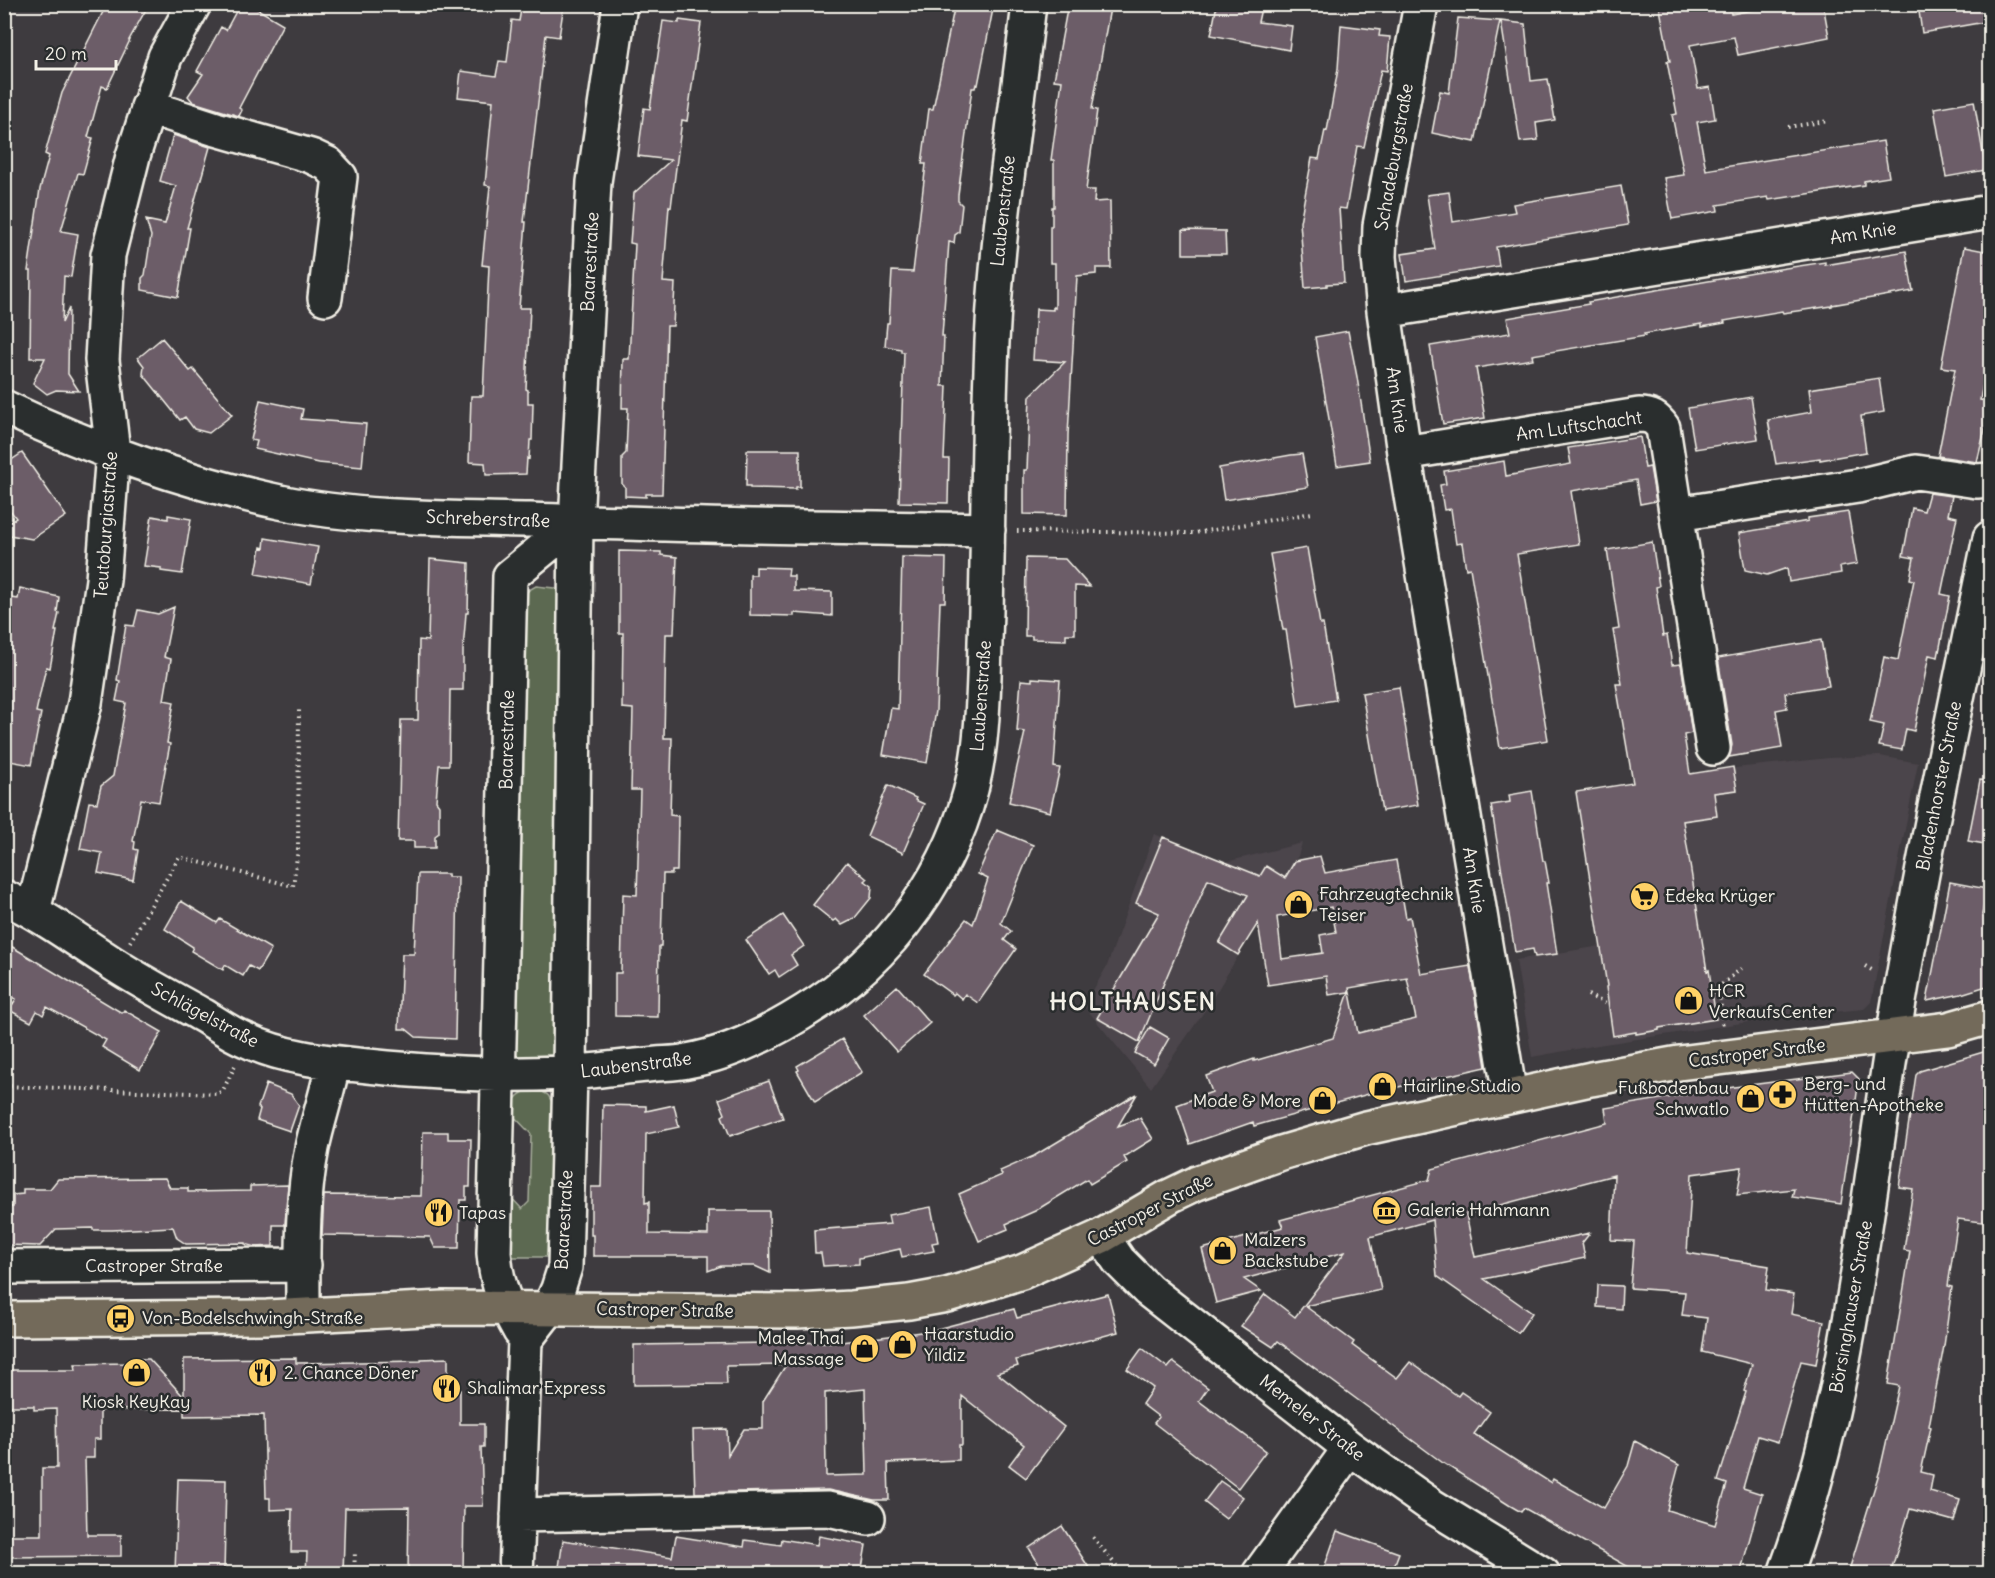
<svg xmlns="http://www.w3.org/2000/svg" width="1995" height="1578" font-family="Delius,sans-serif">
<rect width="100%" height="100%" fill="#3e3b3f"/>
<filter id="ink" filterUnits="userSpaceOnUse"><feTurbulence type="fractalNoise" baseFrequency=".0167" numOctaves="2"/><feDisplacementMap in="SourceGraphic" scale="12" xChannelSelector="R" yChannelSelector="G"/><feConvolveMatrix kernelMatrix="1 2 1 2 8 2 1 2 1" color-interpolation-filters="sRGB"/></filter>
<g filter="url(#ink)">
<path fill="#4c454b" d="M1880 756 1918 763 1871 1002 1864 1009 1778 1017 1776 1005 1753 1008 1755 1021 1598 1045 1532 1057 1516 960 1601 946 1707 771 1829 758Z
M1154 834 1226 862 1302 843 1298 856 1208 1006 1151 1088 1084 1006 1107 966Z"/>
<path fill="#5b6951" stroke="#a8ad9c" stroke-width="1.5" d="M536 586 554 588 562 594 555 1055 548 1061 521 1059 514 1055 520 601 529 590Z
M537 1089 548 1095 554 1106 553 1257H506L507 1193 522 1209 529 1202 531 1134 509 1111C515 1096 520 1091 537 1089Z"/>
<path fill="#6c5d68" stroke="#f4f1e8" stroke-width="1.5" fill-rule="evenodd" d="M107 4H149L129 40H130L107 88 102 86 88 137 93 138 83 174 78 173 61 231 78 234 71 277 64 276 62 323 69 308 68 374 79 391 56 390 47 394 33 383 45 358H30L31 271H28L40 189 49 156 45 154 62 93Z
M240 4H249L283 24 239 108 242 110 239 116 193 102 188 96 203 74 197 71 221 27 226 30Z
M522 4H564L559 37 546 35 524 222H526L519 308H530L526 389 528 390V403H533L532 440H530L529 459 527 458 526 474 486 475 485 463 469 462 471 396H483L489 266 482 265 490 186 485 185 493 101 458 97 461 71 496 76 499 61 507 62 512 20 519 21Z
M955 4H994L978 85 976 84 975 88H972L958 195V201L962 205 959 232 955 235 954 243 949 242 942 336H944L942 386H947L944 459H949L948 503 899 502 904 352H901V349L885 346 887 323H889L892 271 913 272 926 164H922L929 109H933Z
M1068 4H1106L1105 7 1110 8 1092 109 1097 110 1086 190H1095L1094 202 1110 201 1111 268H1096V274L1077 276 1068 435 1067 515 1024 514V470H1027L1030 396 1065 362 1033 360 1036 309 1053 310V307L1055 308V263H1050V226H1052V207H1054V160H1051L1062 81 1054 80Z
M1217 4H1262L1258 22 1292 26 1289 50 1211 35Z
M1659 4H1729L1731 14 1783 4H1823L1829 37 1738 55 1734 37 1690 45 1698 89 1710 87 1715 119 1697 122 1706 170 1883 141 1889 177 1864 181V185L1769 200 1768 197 1717 205 1718 211 1672 219 1664 178 1684 175 1672 115 1677 114 1667 61H1670Z
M1918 4H1990V21L1922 33Z
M1458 18 1500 21 1475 142 1432 133 1440 91 1449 93Z
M679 20 701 23 687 121 682 120 671 207 669 206 663 282 675 283 673 326H667L662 494H646V497L625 496V487L622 484V457L626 453 628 408H622L623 359H629L635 244 630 243 634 193 671 160 638 156 644 108 650 109 663 21 679 23Z
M1501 21 1525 24 1531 81 1548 79 1555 120 1536 123 1538 140 1520 142Z
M1341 25 1380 30 1379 36 1390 37 1387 71 1381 70 1364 147 1357 146 1346 209 1339 208 1344 283 1327 284V286L1305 288 1300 222 1312 158 1319 159 1325 130 1327 131 1338 69Z
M1974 101 1986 170 1946 177 1934 108Z
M173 135 210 147 187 228H190L178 297 142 290V278L145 275 151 236 146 220 165 224 176 186 160 181Z
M1621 186 1628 225 1496 247 1499 266 1406 281 1402 254 1435 249 1427 195 1449 192 1453 222 1515 212 1513 204Z
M1183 230 1225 231 1226 254H1183Z
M1964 247 1990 252V346L1980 400 1988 401 1985 429 1977 462 1938 456 1955 369 1941 367Z
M1906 251 1913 291 1832 305V306L1783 313 1782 311 1724 321 1725 323 1702 327V324L1644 334 1645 336 1532 355 1533 359 1476 368 1485 418 1443 424 1430 346 1510 333 1507 318 1589 304 1588 302 1760 272 1825 262V265Z
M1348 331 1357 377 1370 461 1337 466 1315 337Z
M162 338 190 371 193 369 232 415 209 433 194 429 185 417 180 420 143 374 144 366 138 358Z
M1879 378 1884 412 1861 416 1866 452 1820 460V458L1776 464 1768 420 1812 412 1809 389Z
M1751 397 1758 439 1695 449 1688 408Z
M260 400 303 409 301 419 366 424 362 467 318 463 255 449 257 441 251 440Z
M1640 437 1645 468 1650 467 1656 501 1640 504 1636 480 1571 491 1579 544 1517 554 1548 740 1500 748 1470 568 1466 569 1462 543 1456 544 1451 509 1444 510 1440 485 1446 484 1444 471 1504 461 1506 476 1571 464 1568 448Z
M747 450H800V487H796V489L750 488V486H746Z
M22 453 66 516 32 539 4 534V526L16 518 4 502V465Z
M1302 454 1308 487 1224 500 1219 468 1291 455Z
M1929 493 1952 496 1948 515 1957 517 1941 594 1950 596 1938 657 1929 655 1914 731 1906 729 1902 750 1879 746 1884 725 1870 722 1884 657 1898 660 1914 580 1910 579 1914 558 1903 556 1912 508 1924 511Z
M1848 512 1857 564 1840 567 1841 573 1789 582 1787 568 1767 575 1745 570 1739 533 1808 521V518Z
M168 515 191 519 182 574 161 571V568L144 566 152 516 168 519Z
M265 538 318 547 311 584 256 574 261 547 264 548Z
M1652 542 1659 586 1656 587 1663 636 1667 635 1672 665 1681 664 1692 733 1684 735 1690 774 1733 767 1737 790 1714 793 1717 816 1683 821 1707 971 1709 970 1716 1019 1659 1028V1030L1636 1034V1032L1613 1036 1606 987 1607 986 1576 792 1633 783 1616 684H1622L1613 630 1619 629 1607 550Z
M1307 548 1320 624H1323L1336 700 1298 706 1286 630H1283L1270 554Z
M619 551 661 552V555L677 557 674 634H666L664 738H672L670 815 678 816 677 871H672V874H663L661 946H659L658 1017 615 1016V973H621L623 894 637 895 640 790H631L633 709 622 708 623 633H619Z
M902 557 946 558 945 602H940L936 711 927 763 883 755 891 708 898 709Z
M1026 558 1065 559 1090 587 1075 586V634H1066V640L1032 639V636H1025Z
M430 559 469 563 468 613H466L463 650V690H450L449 765H439L436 801 439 805V833L435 836V848H414V841H398L401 720H418L419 640 428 641Z
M756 567 789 568 788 576H794V591L832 592V616L794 613V616L750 615V575H756Z
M20 588 59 597 57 612 59 613 55 631H57L50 668 46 667 36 712 41 713 31 765 4 760V597L18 599Z
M174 607 164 657 171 659 164 700 174 702 167 743 170 744 159 802 141 799 133 841 135 842 134 849 138 850 133 880 98 873 102 853 80 849 89 802 97 803 101 786 113 776 126 703 116 701 120 681 117 680 126 625 134 626 138 610 158 614Z
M1821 640 1829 686 1785 693 1787 708 1776 710 1782 748 1729 757 1732 745 1718 658Z
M1032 678 1060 680 1054 767 1060 768 1050 812 1009 802 1025 732 1017 731 1021 680 1032 681Z
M1399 687 1418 805 1382 811 1362 693Z
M1980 780 1990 781V845L1968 841Z
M888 785 916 798 915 800 924 804 903 853 867 836Z
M1532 791 1543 861H1545L1549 883H1546L1557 954 1535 957 1533 949 1515 952 1491 805 1510 802 1509 795Z
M997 830 1033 845 1001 923 1011 931 1004 940 1016 949 978 1003 965 994 962 999 955 993 953 995 924 974 966 919 973 924 988 879 978 874Z
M1163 837 1260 876 1266 866 1285 878 1295 861 1320 856 1325 873 1396 860 1406 918 1410 917 1421 974 1470 966 1486 1067 1372 1093 1254 1126 1253 1122 1190 1144 1177 1105 1212 1092 1206 1076 1254 1059V1061L1333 1038 1349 992 1329 995 1326 976 1268 985 1258 923 1238 955 1219 943 1248 895 1208 879 1139 1042 1097 1018 1159 913 1136 903ZM1331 907 1336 932 1320 935 1323 953 1282 959 1277 917ZM1407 978 1416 1019 1358 1033 1349 988Z
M847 862 867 879 865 881 872 886 871 898 854 919 842 925 836 919 833 921 813 905Z
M418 874H448V877H458L455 1039 416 1037 406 1029H399L402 954H414Z
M1950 882 1987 889 1982 915 1990 917V985L1961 994 1927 1001Z
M181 901 217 923 220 919 271 949 258 971 249 966 243 976 225 965 223 970 191 951 193 947 165 929Z
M783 915 804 946 791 955 797 965 779 977 775 970 769 974 746 940Z
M4 942 122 1013 124 1010 162 1032 140 1070 102 1047 106 1040 47 1007 43 1015 37 1011 31 1022 9 1010 16 999 4 992Z
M897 986 930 1023 897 1052 864 1015Z
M1150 1027 1169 1038 1154 1064 1135 1053Z
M842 1039 862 1072 815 1102 797 1071 799 1070 797 1066Z
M1990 1050V1223L1958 1219 1948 1286 1952 1287 1944 1346 1929 1426 1931 1427 1921 1472 1933 1475 1930 1491 1960 1500 1954 1521 1910 1509 1890 1574H1872L1850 1567 1880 1470 1899 1386 1888 1384 1910 1251 1904 1250 1913 1189 1899 1187 1916 1075 1920 1071Z
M1852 1072 1859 1079 1841 1204 1792 1197 1794 1189 1737 1195 1742 1167 1692 1174 1687 1253 1769 1266 1766 1290 1794 1294 1791 1314 1824 1321 1816 1364 1801 1361 1778 1442 1758 1436 1743 1488 1762 1494 1740 1574H1641L1524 1508 1521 1512 1509 1505 1443 1463 1278 1341 1273 1347 1241 1326 1265 1294 1295 1317 1345 1252 1244 1279 1261 1291 1216 1303 1202 1249 1283 1227 1280 1220 1429 1180 1432 1169 1607 1123 1605 1108 1734 1087ZM1614 1175 1611 1240 1634 1241 1630 1288 1685 1292 1682 1315 1707 1318 1702 1352 1752 1364 1744 1391 1746 1392 1718 1481 1727 1484 1715 1525 1667 1510 1679 1465 1635 1441 1628 1466 1604 1508 1553 1479 1551 1483 1474 1434 1490 1412 1461 1392 1458 1396 1410 1362 1397 1378 1352 1345 1354 1342 1305 1306 1381 1290 1370 1237 1432 1220 1437 1276 1518 1333 1532 1313 1484 1279 1585 1258 1582 1243 1590 1233 1475 1257 1466 1214Z
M769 1081 783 1118 730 1136 722 1116 725 1114 719 1099Z
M266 1084 291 1094 299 1105 290 1131 257 1120 260 1109 258 1107Z
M1137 1094 1118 1126 1140 1118 1153 1139 1124 1157 1127 1162 1090 1184 1087 1179 1035 1211 1006 1224 1008 1229 979 1241 959 1194 1002 1175 1000 1171 1034 1156Z
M603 1105 646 1106V1111L674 1105 679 1127 646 1134 645 1203 649 1202V1234L708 1235V1211H769L770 1273 755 1266H721L708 1271V1256H593V1235H591V1187H601Z
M423 1132H448V1139H471L470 1187H466V1200H460L459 1248H435L430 1237 322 1235 324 1195 421 1196Z
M165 1178 170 1188H188V1192L250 1191V1186L288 1185 285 1225H273V1246L256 1247 245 1244V1243L186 1244 177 1238 173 1227 112 1230H93V1228L56 1229 40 1246 4 1245V1207H13V1195L23 1194V1189H50L58 1179Z
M931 1207 938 1242 932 1243 934 1251 902 1257 900 1249 859 1258V1264L823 1266 821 1253H815L814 1230 890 1224 888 1215Z
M1598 1285 1622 1286 1621 1309 1597 1307Z
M1108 1294 1118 1332 1016 1360 1018 1366 997 1373 1064 1427 1026 1478 1009 1465 1024 1445 962 1396V1445H959V1460L888 1463 889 1500H874L828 1490 695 1493 693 1430 727 1429 728 1455 744 1429H763V1401L786 1365 726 1366 727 1384 634 1385V1345L841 1342 929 1331 1014 1309 1017 1318ZM865 1389 867 1475 826 1476 825 1393Z
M1142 1348 1168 1368 1173 1362 1208 1388 1199 1401 1266 1451 1238 1488 1154 1423 1159 1417 1142 1404 1153 1388 1127 1369Z
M296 1358V1363L421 1361V1359L448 1358V1374L460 1390V1424H484V1447H481L483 1506H464L463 1574H408L409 1507 345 1508 343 1574H306L307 1552H291L292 1509 270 1510V1498H266L264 1415 184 1416V1409L100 1410V1439H94V1458H85L87 1535H121V1556L4 1557V1535H42V1468H57L56 1409 34 1410V1406H4V1370H76L75 1364 126 1363 131 1359H149L184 1397V1359Z
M178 1479 226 1480 224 1574H175Z
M1220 1481 1243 1497 1226 1519 1204 1502Z
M1062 1526 1093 1574H1045L1029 1548Z
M1337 1531 1399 1553 1391 1574H1322Z
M676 1536 744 1547 745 1540 781 1545 782 1539 817 1545 819 1536 866 1545 861 1574H558L563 1540 672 1557Z"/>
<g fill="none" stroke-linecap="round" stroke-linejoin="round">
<defs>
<path id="minor" d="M1421 4 1380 226 1379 257 1384 311 1404 453 1510 1096
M148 107 216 129 311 156 328 164 340 177 325 298
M1384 311 1990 212
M4 407C89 448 188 483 280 502 360 519 449 518 530 520 683 526 836 527 988 530
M1404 453 1639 415C1651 415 1656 418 1663 428L1713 748
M1677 514 1858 486 1916 472 1977 481 1990 480
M4 897C43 915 76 940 112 963 141 982 173 999 204 1016 217 1024 231 1034 246 1040 283 1058 328 1062 368 1066 445 1074 524 1078 600 1070 616 1068 632 1066 648 1065 661 1063 675 1064 687 1061 734 1053 780 1028 819 1002 904 945 966 850 979 748 985 703 984 657 986 612 988 532 988 451 991 370 994 247 1015 126 1029 4
M33 911 85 703 103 580 113 452 102 360 108 255 133 156 165 57 194 4
M1102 1236 1119 1261 1148 1290 1350 1448 1432 1506 1543 1574
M4 1267 304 1265
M303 1315C303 1260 301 1202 312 1148 318 1119 328 1092 333 1063
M520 1331C505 1305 496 1282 494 1253L510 576 576 522
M525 1340 549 1309 558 1289 565 1267 570 1073 576 522 594 182 620 4
M518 1515 828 1509 868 1518
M516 1574 525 1340
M1259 1574 1350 1448
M1785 1574C1849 1402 1864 1218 1893 1038 1920 870 1956 704 1990 538"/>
<path id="major" d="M4 1319 267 1317 444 1308 797 1311 851 1308 909 1302 947 1295 984 1284 1022 1272 1102 1236 1170 1196 1197 1183 1281 1153 1366 1128 1591 1079 1679 1063 1948 1029 1990 1017"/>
</defs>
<use href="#minor" stroke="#f4f1e8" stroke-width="38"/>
<use href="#major" stroke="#f4f1e8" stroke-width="38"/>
<path stroke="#f4f1e8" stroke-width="4" stroke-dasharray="1.5 4.5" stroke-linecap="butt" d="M1788 127 1828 121
M1017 531 1194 533 1312 513
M130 942 179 857 293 886 298 849 299 709
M1865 966 1875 972
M1719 987 1723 1028
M1711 988 1719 987 1743 967
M1588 995 1608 1005
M4 1086 218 1094 223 1090 235 1066
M1093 1537 1123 1574
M354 1574 355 1552"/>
<use href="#minor" stroke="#2a2d2e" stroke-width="33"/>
<use href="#major" stroke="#736b5a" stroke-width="33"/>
</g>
</g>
<defs>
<symbol id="supermarket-disc" viewBox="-11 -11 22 22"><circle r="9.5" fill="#ffd166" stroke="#2a2d2e"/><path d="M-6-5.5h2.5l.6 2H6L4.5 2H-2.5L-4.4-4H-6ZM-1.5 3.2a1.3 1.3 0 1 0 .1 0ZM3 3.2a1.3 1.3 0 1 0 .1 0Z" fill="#111"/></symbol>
<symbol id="shop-disc" viewBox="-11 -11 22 22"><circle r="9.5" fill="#ffd166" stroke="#2a2d2e"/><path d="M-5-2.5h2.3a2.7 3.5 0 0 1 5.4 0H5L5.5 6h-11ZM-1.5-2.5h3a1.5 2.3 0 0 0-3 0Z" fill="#111"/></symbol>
<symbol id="pharmacy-disc" viewBox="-11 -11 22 22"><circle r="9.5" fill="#ffd166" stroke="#2a2d2e"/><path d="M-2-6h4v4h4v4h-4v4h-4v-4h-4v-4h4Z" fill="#111"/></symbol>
<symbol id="museum-disc" viewBox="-11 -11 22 22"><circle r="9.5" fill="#ffd166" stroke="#2a2d2e"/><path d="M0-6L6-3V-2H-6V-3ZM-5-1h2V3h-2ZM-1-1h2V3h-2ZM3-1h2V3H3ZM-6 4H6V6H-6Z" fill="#111"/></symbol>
<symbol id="restaurant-disc" viewBox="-11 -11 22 22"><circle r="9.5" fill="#ffd166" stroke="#2a2d2e"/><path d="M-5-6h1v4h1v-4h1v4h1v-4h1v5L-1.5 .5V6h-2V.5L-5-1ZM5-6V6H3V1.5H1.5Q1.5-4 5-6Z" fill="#111"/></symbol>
<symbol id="bus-disc" viewBox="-11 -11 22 22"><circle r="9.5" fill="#ffd166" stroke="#2a2d2e"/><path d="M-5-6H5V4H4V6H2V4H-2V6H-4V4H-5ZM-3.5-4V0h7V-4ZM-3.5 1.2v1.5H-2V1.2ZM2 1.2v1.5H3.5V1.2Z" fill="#111"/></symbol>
</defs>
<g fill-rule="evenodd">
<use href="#supermarket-disc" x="1628" y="880" width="33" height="33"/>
<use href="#shop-disc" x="1282" y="888" width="33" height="33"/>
<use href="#shop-disc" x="1672" y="984" width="33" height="33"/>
<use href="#shop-disc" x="1366" y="1070" width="33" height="33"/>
<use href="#pharmacy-disc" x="1766" y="1078" width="33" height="33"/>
<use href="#shop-disc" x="1734" y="1082" width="33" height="33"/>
<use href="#shop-disc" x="1306" y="1084" width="33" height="33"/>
<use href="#museum-disc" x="1370" y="1194" width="33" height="33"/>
<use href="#restaurant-disc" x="422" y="1196" width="33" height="33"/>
<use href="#shop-disc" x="1206" y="1234" width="33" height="33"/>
<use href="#bus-disc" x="104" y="1302" width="33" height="33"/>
<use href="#shop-disc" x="886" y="1328" width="33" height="33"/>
<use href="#shop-disc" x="848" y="1332" width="33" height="33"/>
<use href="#shop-disc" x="120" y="1356" width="33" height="33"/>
<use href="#restaurant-disc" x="246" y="1356" width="33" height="33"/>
<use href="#restaurant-disc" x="430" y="1372" width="33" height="33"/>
</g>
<g text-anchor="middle" stroke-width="5" stroke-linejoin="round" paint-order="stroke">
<g font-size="18" fill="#f4f1e8" stroke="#2a2d2e">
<text transform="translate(1394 157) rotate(-80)" y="6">Schadeburgstraße</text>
<text transform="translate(1003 211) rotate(-84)" y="6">Laubenstraße</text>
<text transform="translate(1863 233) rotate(-9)" y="6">Am Knie</text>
<text transform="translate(590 262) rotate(-87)" y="6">Baarestraße</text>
<text transform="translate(1397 400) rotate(82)" y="6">Am Knie</text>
<text transform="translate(1579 426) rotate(-8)" y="6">Am Luftschacht</text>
<text transform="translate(488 519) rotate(2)" y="6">Schreberstraße</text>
<text transform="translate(106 525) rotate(-86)" y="6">Teutoburgiastraße</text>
<text transform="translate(981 696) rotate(-86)" y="6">Laubenstraße</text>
<text transform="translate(507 740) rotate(-89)" y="6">Baarestraße</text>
<text transform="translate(1939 786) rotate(-79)" y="6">Bladenhorster Straße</text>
<text transform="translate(1474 880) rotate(81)" y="6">Am Knie</text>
<text transform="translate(205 1015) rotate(28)" y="6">Schlägelstraße</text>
<text transform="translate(1757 1053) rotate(-7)" y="6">Castroper Straße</text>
<text transform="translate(636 1065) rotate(-7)" y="6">Laubenstraße</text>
<text transform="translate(1150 1210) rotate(-27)" y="6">Castroper Straße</text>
<text transform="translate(564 1220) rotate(-87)" y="6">Baarestraße</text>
<text x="154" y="1272">Castroper Straße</text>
<text transform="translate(1851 1307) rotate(-80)" y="6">Börsinghauser Straße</text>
<text transform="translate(665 1310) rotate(1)" y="6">Castroper Straße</text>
<text transform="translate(1312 1418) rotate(38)" y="6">Memeler Straße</text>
</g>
<g font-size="18" fill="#f4f1e8" stroke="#2a2d2e" text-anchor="start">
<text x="1319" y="900">Fahrzeugtechnik<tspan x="1319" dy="21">Teiser</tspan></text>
<text x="1665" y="902">Edeka Krüger</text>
<text x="1709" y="997">HCR<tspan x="1709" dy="21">VerkaufsCenter</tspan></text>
<text x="1804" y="1090">Berg- und<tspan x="1804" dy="21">Hütten-Apotheke</tspan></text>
<text x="1403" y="1092">Hairline Studio</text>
<text x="1729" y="1094" text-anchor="end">Fußbodenbau<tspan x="1729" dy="21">Schwatlo</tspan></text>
<text x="1301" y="1107" text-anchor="end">Mode &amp; More</text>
<text x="1407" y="1216">Galerie Hahmann</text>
<text x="459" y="1219">Tapas</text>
<text x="1244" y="1246">Malzers<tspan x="1244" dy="21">Backstube</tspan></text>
<text x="142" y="1324">Von-Bodelschwingh-Straße</text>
<text x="924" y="1340">Haarstudio<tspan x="924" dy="21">Yildiz</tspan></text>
<text x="844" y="1344" text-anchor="end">Malee Thai<tspan x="844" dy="21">Massage</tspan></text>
<text x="284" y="1379">2. Chance Döner</text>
<text x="467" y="1394">Shalimar Express</text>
<text x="136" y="1408" text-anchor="middle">Kiosk KeyKay</text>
</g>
<g font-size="24" font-weight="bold" letter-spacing="1.5" fill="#f4f1e8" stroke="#2a2d2e">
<text x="1133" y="1010">HOLTHAUSEN</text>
</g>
</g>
<rect width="1995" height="1578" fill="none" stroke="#2a2d2e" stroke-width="24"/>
<rect x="12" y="12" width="1971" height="1554" fill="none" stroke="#f4f1e8" stroke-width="2" filter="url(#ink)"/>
<path d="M36 60v9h80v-9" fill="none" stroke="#f4f1e8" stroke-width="3"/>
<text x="45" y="60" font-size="18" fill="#f4f1e8" stroke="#2a2d2e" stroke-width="4.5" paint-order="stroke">20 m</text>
</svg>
